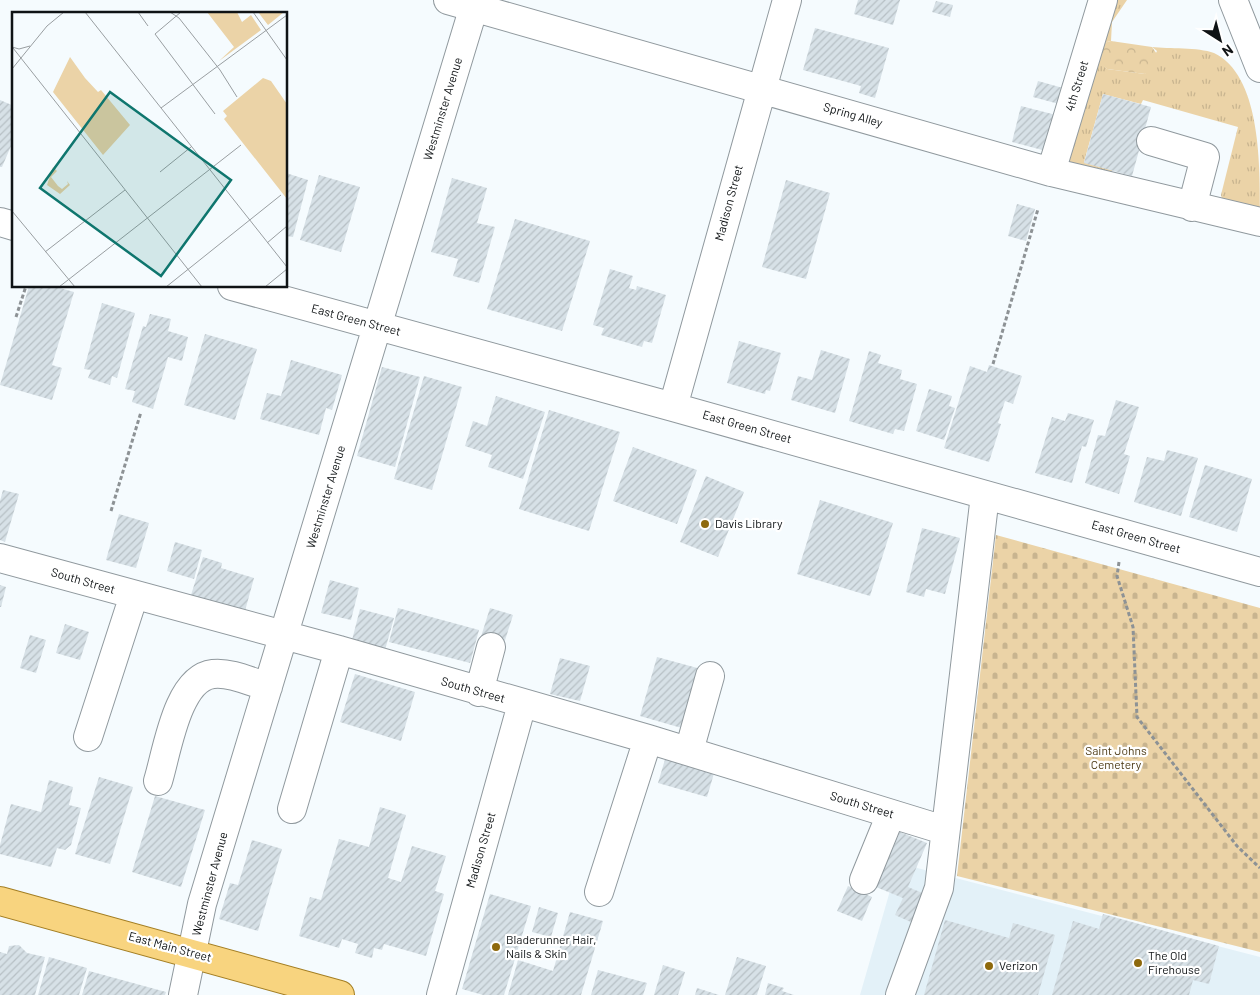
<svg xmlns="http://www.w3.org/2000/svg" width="1260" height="995" font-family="Barlow,sans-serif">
<defs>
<pattern id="grass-tufts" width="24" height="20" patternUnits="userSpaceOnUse" patternTransform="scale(1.25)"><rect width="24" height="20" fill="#ebd3a7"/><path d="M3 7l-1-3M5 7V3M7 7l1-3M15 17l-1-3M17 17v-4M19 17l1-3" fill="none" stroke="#c8b48f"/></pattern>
<pattern id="forest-crowns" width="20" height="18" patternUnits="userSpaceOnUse" patternTransform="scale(1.25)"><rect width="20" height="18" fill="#ebd3a7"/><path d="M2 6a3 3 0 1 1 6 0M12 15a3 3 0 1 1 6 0" fill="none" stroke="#c8b48f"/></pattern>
<pattern id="cemetery-stones" width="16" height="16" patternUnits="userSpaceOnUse" patternTransform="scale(1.25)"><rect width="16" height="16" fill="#ebd3a7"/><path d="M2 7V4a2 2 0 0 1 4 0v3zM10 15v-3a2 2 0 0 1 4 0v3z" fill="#c8b48f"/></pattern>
<pattern id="building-hatch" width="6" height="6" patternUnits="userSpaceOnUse" patternTransform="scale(1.25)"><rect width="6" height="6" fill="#d7e1e7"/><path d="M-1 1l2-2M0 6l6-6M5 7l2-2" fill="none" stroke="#b7c0c5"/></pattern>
</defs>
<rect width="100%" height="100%" fill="#f5fbfe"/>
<path fill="#e3f1f8" d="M898 863 1260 957V995H860Z"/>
<path fill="url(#grass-tufts)" d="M1112 0H1127L1112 22 1111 41 1103 43Z
M1152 47C1169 49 1198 47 1214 53 1260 75 1260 161 1260 209L1222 199 1221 195 1238 127 1143 100 1141 104 1103 94 1084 162 1112 170 1111 178 1073 169 1067 155 1095 55 1107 69 1145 74 1157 51Z"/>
<path fill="url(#forest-crowns)" d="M1111 41 1152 47 1159 57 1156 66 1145 74 1107 69 1097 60 1103 43Z"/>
<path fill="url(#cemetery-stones)" d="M996 535 1260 608V952L957 876Z"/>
<path fill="url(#building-hatch)" d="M858 0H900L893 25 854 14Z
M936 1 953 5 950 17 932 12Z
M815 28 889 48 875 98 859 93 861 86 803 70Z
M1038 81 1063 88 1059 104 1033 97Z
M1103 94 1151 107 1132 176 1084 163Z
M0 100 14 106V139L2 167H0Z
M1021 106 1056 115 1046 151 1012 142Z
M286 173 308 180 293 237 286 236Z
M319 175 360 187 341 252 300 240Z
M452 178 487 188 477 223 495 227 479 283 453 276 458 259 431 252Z
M786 180 830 193 806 279 762 267Z
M1017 204 1035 209 1026 241 1008 236Z
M515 219 590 241 562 331 487 309Z
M610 269 633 276 629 288 636 290 637 286 666 295 652 343 644 341 642 347 601 335 604 328 593 325Z
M29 286H53L74 292 52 365 62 368 52 400 0 385Z
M102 303 135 313 117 378 112 376 110 385 88 378 91 370 84 369Z
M150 314 171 319 168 331 188 337 182 361 168 357 153 409 132 402 135 391 125 389 143 326 146 327Z
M205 334 257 349 235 420 184 405Z
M739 341 781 353 770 391 766 390 765 394 727 383Z
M821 350 850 359 835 413 791 400 798 376 812 380Z
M869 351 881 355 878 363 902 370 900 379 917 384 904 431 895 429 893 434 849 421Z
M291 360 342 375 332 410 326 408 319 435 260 419 267 393 281 396Z
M989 365 1022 376 1013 404 1005 401 998 423 1001 424 989 462 944 448 970 366 987 372Z
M382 367 420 377 395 467 357 456Z
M424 376 462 387 432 490 394 479Z
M929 389 952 396 949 406 955 408 944 440 916 431Z
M496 396 545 412 523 479 488 467 492 455 465 446 473 421 487 426Z
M1116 400 1139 407 1124 454 1130 456 1119 494 1085 483 1098 435 1105 436Z
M549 410 620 432 589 531 519 509Z
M1068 413 1094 420 1086 447 1082 446 1072 483 1035 473 1052 417 1065 421Z
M633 447 697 470 677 524 613 501Z
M1167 450 1198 458 1181 516 1134 502 1147 457 1164 461Z
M1205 465 1252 479 1237 532 1189 517Z
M706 476 744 492 718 557 680 542Z
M3 490 19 494 5 542 0 540V501Z
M820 500 893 523 870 596 797 574Z
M119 514 149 523 136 568 106 560Z
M922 528 960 538 945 594 926 589 924 597 906 592Z
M175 542 202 550 194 579 167 571Z
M203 557 222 563 221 568 254 578 245 611 191 595Z
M330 580 359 588 351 620 321 613Z
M0 585 6 587 1 607H0Z
M398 608 479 630 470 663 389 642Z
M490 608 513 615 502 650 479 643Z
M360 609 394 618 385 650 352 640Z
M65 624 89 632 80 660 56 653Z
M30 635 46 640 36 673 20 668Z
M657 657 701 669 685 729 640 716Z
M560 658 590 666 580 701 550 694Z
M355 674 415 692 401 741 340 722Z
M666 756 715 770 707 797 658 783Z
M99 777 133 787 110 864 75 854Z
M49 780 73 787 69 805 81 808 71 845 65 850 57 848 51 867 0 854V845L11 804 41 812Z
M155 796 205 810 181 887 132 872Z
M380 807 406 815 388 878 401 882 412 846 446 856 435 891 444 894 426 956 384 944 382 950 374 948 372 958 355 953 358 944 342 939 339 948 299 936 310 897 321 900 339 839 369 847Z
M900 832 927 843 908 887 925 894 913 923 895 915 903 898 876 887Z
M252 840 282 849 258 931 219 919 230 883 238 885Z
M848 886 872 897 862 921 837 911Z
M490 894 531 906 504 995H483L462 989Z
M539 907 558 913 551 937 532 932Z
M570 912 603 921 581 995H508L518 960 553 971Z
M1103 914 1219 946 1209 984 1193 980 1189 995H1052L1073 921 1099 929Z
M945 920 1009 938 1013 923 1055 935 1038 995H924Z
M19 945 27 953 45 957 35 995H0V952L7 954 9 946Z
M49 957 87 968 79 995H38Z
M737 957 766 966 757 995H725Z
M663 965 685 972 678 995H654Z
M598 970 647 983 643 995H591Z
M89 971 166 992 165 995H82Z
M768 983 784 988 782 991 794 995H765Z
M697 988 719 995H695Z"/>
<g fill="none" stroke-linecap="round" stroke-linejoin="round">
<defs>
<path id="minor" d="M448 0 1051 172 1260 222
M1233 0 1260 68
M1151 141 1205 157 1192 207
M1051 172 1103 0
M0 222 14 226
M232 286 673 407 1260 572
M673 407 787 0
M0 558 339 650 648 739 944 830
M479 692 491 647
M88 737 134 595
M689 751 710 676
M158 781C167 752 177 678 213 674 231 672 251 682 268 687
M292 809 339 650
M864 880 891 814
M599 892 648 739
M183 995 202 904 476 0
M441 995 522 704
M900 995 939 888 985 495"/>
<path id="major" d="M0 901 340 995"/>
</defs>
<use href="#minor" stroke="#90999e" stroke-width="30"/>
<use href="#major" stroke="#a37e23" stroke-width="30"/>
<path stroke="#8d9295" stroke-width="3" stroke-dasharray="4 2.5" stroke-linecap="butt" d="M16 317 26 286
M993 364 1038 209
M111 511 141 412
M1119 562 1117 576 1133 627 1137 717 1237 846 1260 868"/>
<use href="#minor" stroke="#fff" stroke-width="28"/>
<use href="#major" stroke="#f8d47f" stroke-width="28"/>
</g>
<g fill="#8e690c" stroke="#fff" stroke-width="2">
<circle cx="705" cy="524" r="5"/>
<circle cx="496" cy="947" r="5"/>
<circle cx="1138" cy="963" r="5"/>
<circle cx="989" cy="966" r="5"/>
</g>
<g text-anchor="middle" stroke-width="4.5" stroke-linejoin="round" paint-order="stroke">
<g font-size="12" fill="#0f1315" stroke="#fff">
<text transform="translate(1077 86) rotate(-73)" y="4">4th Street</text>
<text transform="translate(443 109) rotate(-73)" y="4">Westminster Avenue</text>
<text transform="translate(853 115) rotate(16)" y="4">Spring Alley</text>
<text transform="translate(729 203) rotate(-75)" y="4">Madison Street</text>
<text transform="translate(356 320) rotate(15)" y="4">East Green Street</text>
<text transform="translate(747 427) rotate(16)" y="4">East Green Street</text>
<text transform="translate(326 497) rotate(-73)" y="4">Westminster Avenue</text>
<text transform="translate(1136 537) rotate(16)" y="4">East Green Street</text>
<text transform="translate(83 581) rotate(16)" y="4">South Street</text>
<text transform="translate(473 690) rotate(16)" y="4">South Street</text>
<text transform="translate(862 805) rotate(17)" y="4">South Street</text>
<text transform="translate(481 850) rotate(-74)" y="4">Madison Street</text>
<text transform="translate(210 884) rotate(-75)" y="4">Westminster Avenue</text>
<text transform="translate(170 947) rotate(15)" y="4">East Main Street</text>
</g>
<g font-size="12" fill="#0f1315" stroke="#fff" text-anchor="start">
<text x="715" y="528">Davis Library</text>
<text x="506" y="944">Bladerunner Hair,<tspan x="506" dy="14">Nails &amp; Skin</tspan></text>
<text x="1148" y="960">The Old<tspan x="1148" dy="14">Firehouse</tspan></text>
<text x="999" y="970">Verizon</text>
</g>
<g font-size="12" fill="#4c3a15" stroke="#fff">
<text x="1116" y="755">Saint Johns<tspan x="1116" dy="14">Cemetery</tspan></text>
</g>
</g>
<g transform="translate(12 12)">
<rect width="275" height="275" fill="#f5fbfe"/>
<path d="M41 155 45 159 39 165 46 174 50 177 56 172 55 169 58 173 48 182 35 173Z" fill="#ebd3a7"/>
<path d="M58 45 73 66 86 80 89 78 118 113 91 143 41 80Z" fill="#ebd3a7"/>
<path d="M195 0H225L230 10 239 3 249 18 207 49 222 35ZM246 0H272L256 13ZM251 66 259 69 275 92V187L212 107 215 104 211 99Z" fill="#ebd3a7"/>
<path fill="none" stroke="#999ea1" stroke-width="1" d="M73 0 275 255M126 0 136 14M158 0 167 6 208 58 225 85M169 0 143 22 203 102M241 0 275 48M0 35 7 37 18 34M1 36 190 275M0 57 35 14 52 0M149 96 275 3M148 160 179 135M0 199 63 275M255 231 275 214M33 240 113 178M47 275 229 133M154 275 269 183M253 275 275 257"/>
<path fill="#0f766e" fill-opacity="0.15" stroke="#0f766e" stroke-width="2.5" d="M98 80 219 168 149 264 28 176Z"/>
<rect width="275" height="275" fill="none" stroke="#0f1315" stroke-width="2.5"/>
</g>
<g transform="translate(1220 40) rotate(144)" stroke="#ffffff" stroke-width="4" paint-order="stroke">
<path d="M0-4L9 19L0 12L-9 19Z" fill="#0f1315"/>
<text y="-8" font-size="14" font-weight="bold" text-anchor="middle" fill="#0f1315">N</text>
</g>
</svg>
